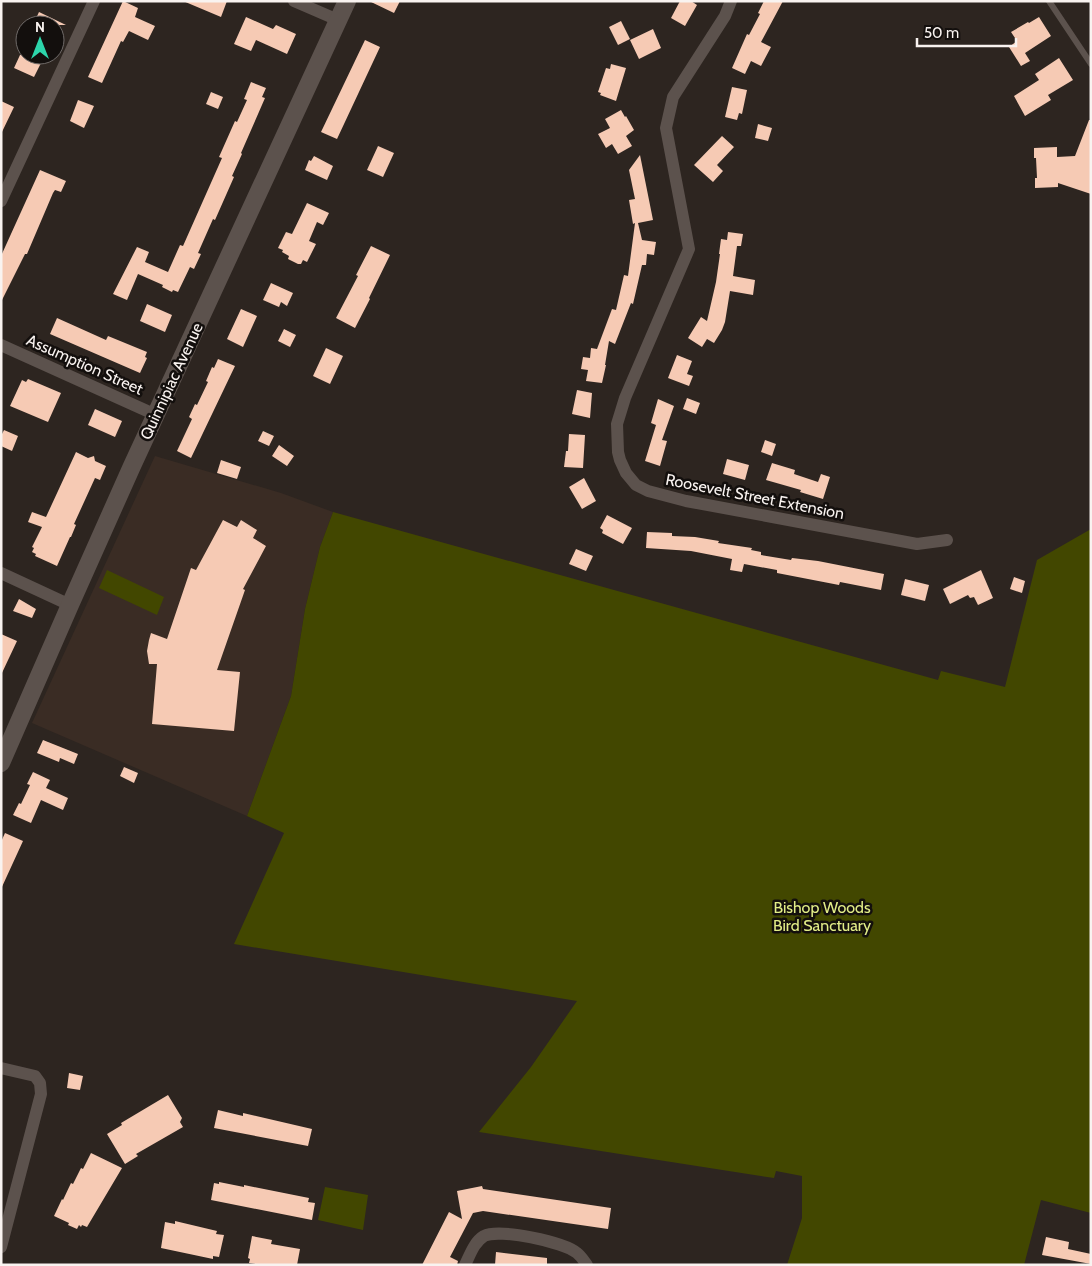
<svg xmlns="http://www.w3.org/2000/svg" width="1092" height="1266" font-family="Cabin,sans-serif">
<rect width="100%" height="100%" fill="#2d2520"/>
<path fill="#3a2c24" d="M155 456 281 493 333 512 320 547 305 609 291 696 247 816 32 723Z"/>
<path fill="#424700" d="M333 512 938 680 941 671 1005 687 1037 560 1091 529V1213L1041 1200 1024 1265H787L802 1218V1176L776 1171 774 1178 479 1132 531 1067 577 1001 234 944 284 833 247 816 291 696 305 609 320 547Z
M107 570 164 597 157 615 99 588Z
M325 1187 368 1195 363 1230 318 1220Z"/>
<path fill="#f6cab4" d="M123 1 138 8 135 17 155 26 148 40 129 31 123 42 121 41 102 83 88 77Z
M183 1H227L221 17Z
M369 1H400L394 13Z
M680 1H691L697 5 685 26 671 18Z
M764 1H783L761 42 771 47 761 66 751 61 745 74 732 68 747 34 749 35 760 14 758 13Z
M39 12 66 25H33Z
M246 17 273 29 276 25 296 34 287 54 256 40 251 51 234 44Z
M1039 17 1051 36 1025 53 1030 61 1021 66 1009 47 1017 41 1011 32 1028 22 1029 23Z
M621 21 630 39 618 45 609 27Z
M653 29 661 48 639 59 630 40Z
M365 40 380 47 337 139 321 132Z
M20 55H45L34 77 14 68Z
M1059 58 1073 80 1048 95 1051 100 1025 116 1014 96 1039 80 1035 74Z
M611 64 626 68 616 101 600 95 601 93 598 92 606 68 610 69Z
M251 82 266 88 262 97 265 98 241 153 242 154 232 176 234 177 215 220 213 219 198 253 201 254 194 269 190 267 178 292 173 290 172 292 162 287 163 285 138 274 127 300 113 294 137 247 149 252 145 262 168 272 180 245 183 246 222 158 219 157 235 121 237 122 247 100 244 99Z
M732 87 747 90 742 114 739 113 737 120 725 117Z
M211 92 223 97 218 109 206 104Z
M78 100 94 106 84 128 70 121Z
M1 101 14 107 1 134Z
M621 110 625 117 626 116 634 130 626 136 632 146 618 154 612 144 606 148 598 134 610 128 605 119Z
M1089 120H1091V194L1058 183V187L1035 188V178H1037L1036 158H1034V148L1057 147V157L1075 156Z
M758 124 772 128 768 141 755 138Z
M722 136 734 147 717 165 723 171 713 182 694 165Z
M378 146 394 153 383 177 367 170Z
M640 155 653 220 638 223 642 240 656 242 654 255 647 254 646 265H642L633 304 631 303 615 344 609 341 605 365H606L602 383 586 381 588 370 581 369 583 357 590 358 591 348 597 349 612 309 616 310 624 275 628 276 635 223 633 224 629 200 635 199 629 170Z
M314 156 333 166 327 180 305 170 309 160 311 161Z
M40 170 66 181 61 192 55 190 53 193 27 254H25L1 302V256Z
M307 203 329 213 323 225 317 222 309 241 316 244 307 262 303 260 301 264H298L288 259 289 256 282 252 283 250 278 248 286 232 292 234Z
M728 232 743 234 741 246H737L733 276 755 280 753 295 730 291 725 322 722 330 714 343 707 339 702 347 688 338 701 317 707 321 716 282 720 254H719L721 239 727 240Z
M371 246 390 255 369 298 370 299 355 328 336 318 358 276 356 275Z
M271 283 293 293 287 306 281 302 279 307 263 300Z
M147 304 172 315 165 332 140 321Z
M241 309 257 316 243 347 227 339Z
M57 318 106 340 108 336 147 352 145 357 147 358 140 373 50 334Z
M284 329 296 335 290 347 278 341Z
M326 348 343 356 330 384 313 376Z
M677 355 692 361 687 374 693 376 689 386 668 378Z
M218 359 235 366 191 458 177 451 192 419 189 417 195 404 197 405 208 382 206 381 212 367 214 368Z
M28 379 61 393 48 422 10 406 22 380 26 382Z
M577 390 592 393 590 418 572 414Z
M687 398 700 403 696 414 683 409Z
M658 399 674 406 662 440 667 441 660 466 645 461 656 425 651 423Z
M95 409 122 421 115 437 88 425Z
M4 430 18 436 12 451 1 446V436Z
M263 431 274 436 269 446 258 441Z
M569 434 585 435 583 468 564 467 566 451H568Z
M765 440 776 444 772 456 761 452Z
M279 445 294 456 287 466 272 456Z
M76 452 88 458 94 456 95 461 106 466 100 480 95 478 74 524 76 525 71 537H70L57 566 35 556 36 554 32 552 34 548 32 547 42 527 28 522 32 512 46 517Z
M727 459 749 465 745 480 723 474Z
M221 460 241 467 237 479 217 473Z
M772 463 795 470 794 474 818 482 821 474 830 477 823 499 800 492 801 490 766 480Z
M584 478 596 501 582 509 569 487Z
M607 515 632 528 623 544 602 533 603 530 600 528Z
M223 520 237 527 241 520 257 530 253 538 266 546 243 589 245 590 217 670 240 672 234 731 152 724 157 664H149L147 651 149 640 151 633 167 639 191 568 196 570Z
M647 532 672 533V536L695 537 719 541 718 543 752 548 751 550 761 552V555L791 560 792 558 818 561 884 574 881 590 840 582 839 585 777 573V570L744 564 742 572 730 570 732 559 691 551 646 548Z
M576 549 593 556 586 571 569 564Z
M981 570 993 598 978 605 974 597 970 598 968 595 950 604 943 589Z
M1014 577 1025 581 1022 593 1010 589Z
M905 579 929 585 925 601 901 595Z
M19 599 36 609 32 618 13 611Z
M1 634 17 641 1 675Z
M43 740 78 754 74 764 60 758 59 762 37 753Z
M124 767 138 773 134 783 120 776Z
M33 772 50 780 46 788 68 798 63 810 41 800 31 823 13 815 19 803 21 804 30 785 27 784Z
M5 833 23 841 1 889V842Z
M69 1073 83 1076 80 1090 67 1088Z
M168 1095 182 1118 180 1122 183 1127 136 1154 138 1156 125 1164 107 1134 122 1125 121 1123Z
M218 1110 243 1116V1113L312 1129 308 1146 214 1128Z
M91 1153 122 1168 87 1227 82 1225 81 1227 79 1225 77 1229 68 1225 69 1223 54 1216 62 1199 63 1200 71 1183 73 1184 81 1168 83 1169Z
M219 1182 244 1187V1185L309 1198 308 1202 315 1203 312 1220 211 1200 214 1183 219 1184Z
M482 1186 483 1189 611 1208 608 1229 483 1211 473 1213 450 1257 458 1261 457 1265H422L449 1212 462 1219 457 1191Z
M175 1221 217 1231 216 1234 224 1235 219 1257 213 1256V1259L161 1248 165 1222 175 1224Z
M252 1236 272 1240 271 1244 300 1249 297 1265H262L249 1263 250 1259 248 1258Z
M1046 1237 1069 1242 1068 1249 1091 1254V1264L1042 1255Z
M496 1252 547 1258V1265H495Z"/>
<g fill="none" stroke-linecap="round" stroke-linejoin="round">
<path stroke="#5c524d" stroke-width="6" d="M1049 1 1091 64"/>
<path stroke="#5c524d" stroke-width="12" d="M294 1 338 20
M731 1 725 16 673 97 666 128 689 249 625 398 617 424 618 452 620 460 626 473 636 485 648 491 686 501 917 544 947 540
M1 201 94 1
M1 345 156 415
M1 573 70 605
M1 1068 35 1076 40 1083 41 1094 1 1247
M465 1265C470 1255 474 1242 484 1236 499 1228 564 1242 577 1253 581 1256 584 1261 587 1265"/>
<path stroke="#5c524d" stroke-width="18" d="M1 763 70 605 132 466 347 1"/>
</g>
<g text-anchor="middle" stroke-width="5" stroke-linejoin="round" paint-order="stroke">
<g font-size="16" fill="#f9f3f0" stroke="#130f0d">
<text transform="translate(85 364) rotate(24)" y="6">Assumption Street</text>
<text transform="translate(171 381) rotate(-65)" y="6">Quinnipiac Avenue</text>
<text transform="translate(755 496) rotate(11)" y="6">Roosevelt Street Extension</text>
</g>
<g font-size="16" fill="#e2ed87" stroke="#130f0d">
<text x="822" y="913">Bishop Woods<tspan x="822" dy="18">Bird Sanctuary</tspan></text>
</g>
</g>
<rect width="1092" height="1266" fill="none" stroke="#f9f3f0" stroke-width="5"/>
<g transform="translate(40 40)"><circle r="24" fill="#130f0d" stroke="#6f6a68"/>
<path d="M0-4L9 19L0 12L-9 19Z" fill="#2dd5ab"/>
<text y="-8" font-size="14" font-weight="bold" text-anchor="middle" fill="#f9f3f0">N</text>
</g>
<path d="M917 38v8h99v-8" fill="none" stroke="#f9f3f0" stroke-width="2.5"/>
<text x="924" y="38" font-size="15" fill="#f9f3f0" stroke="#130f0d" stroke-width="4" paint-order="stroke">50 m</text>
</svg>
